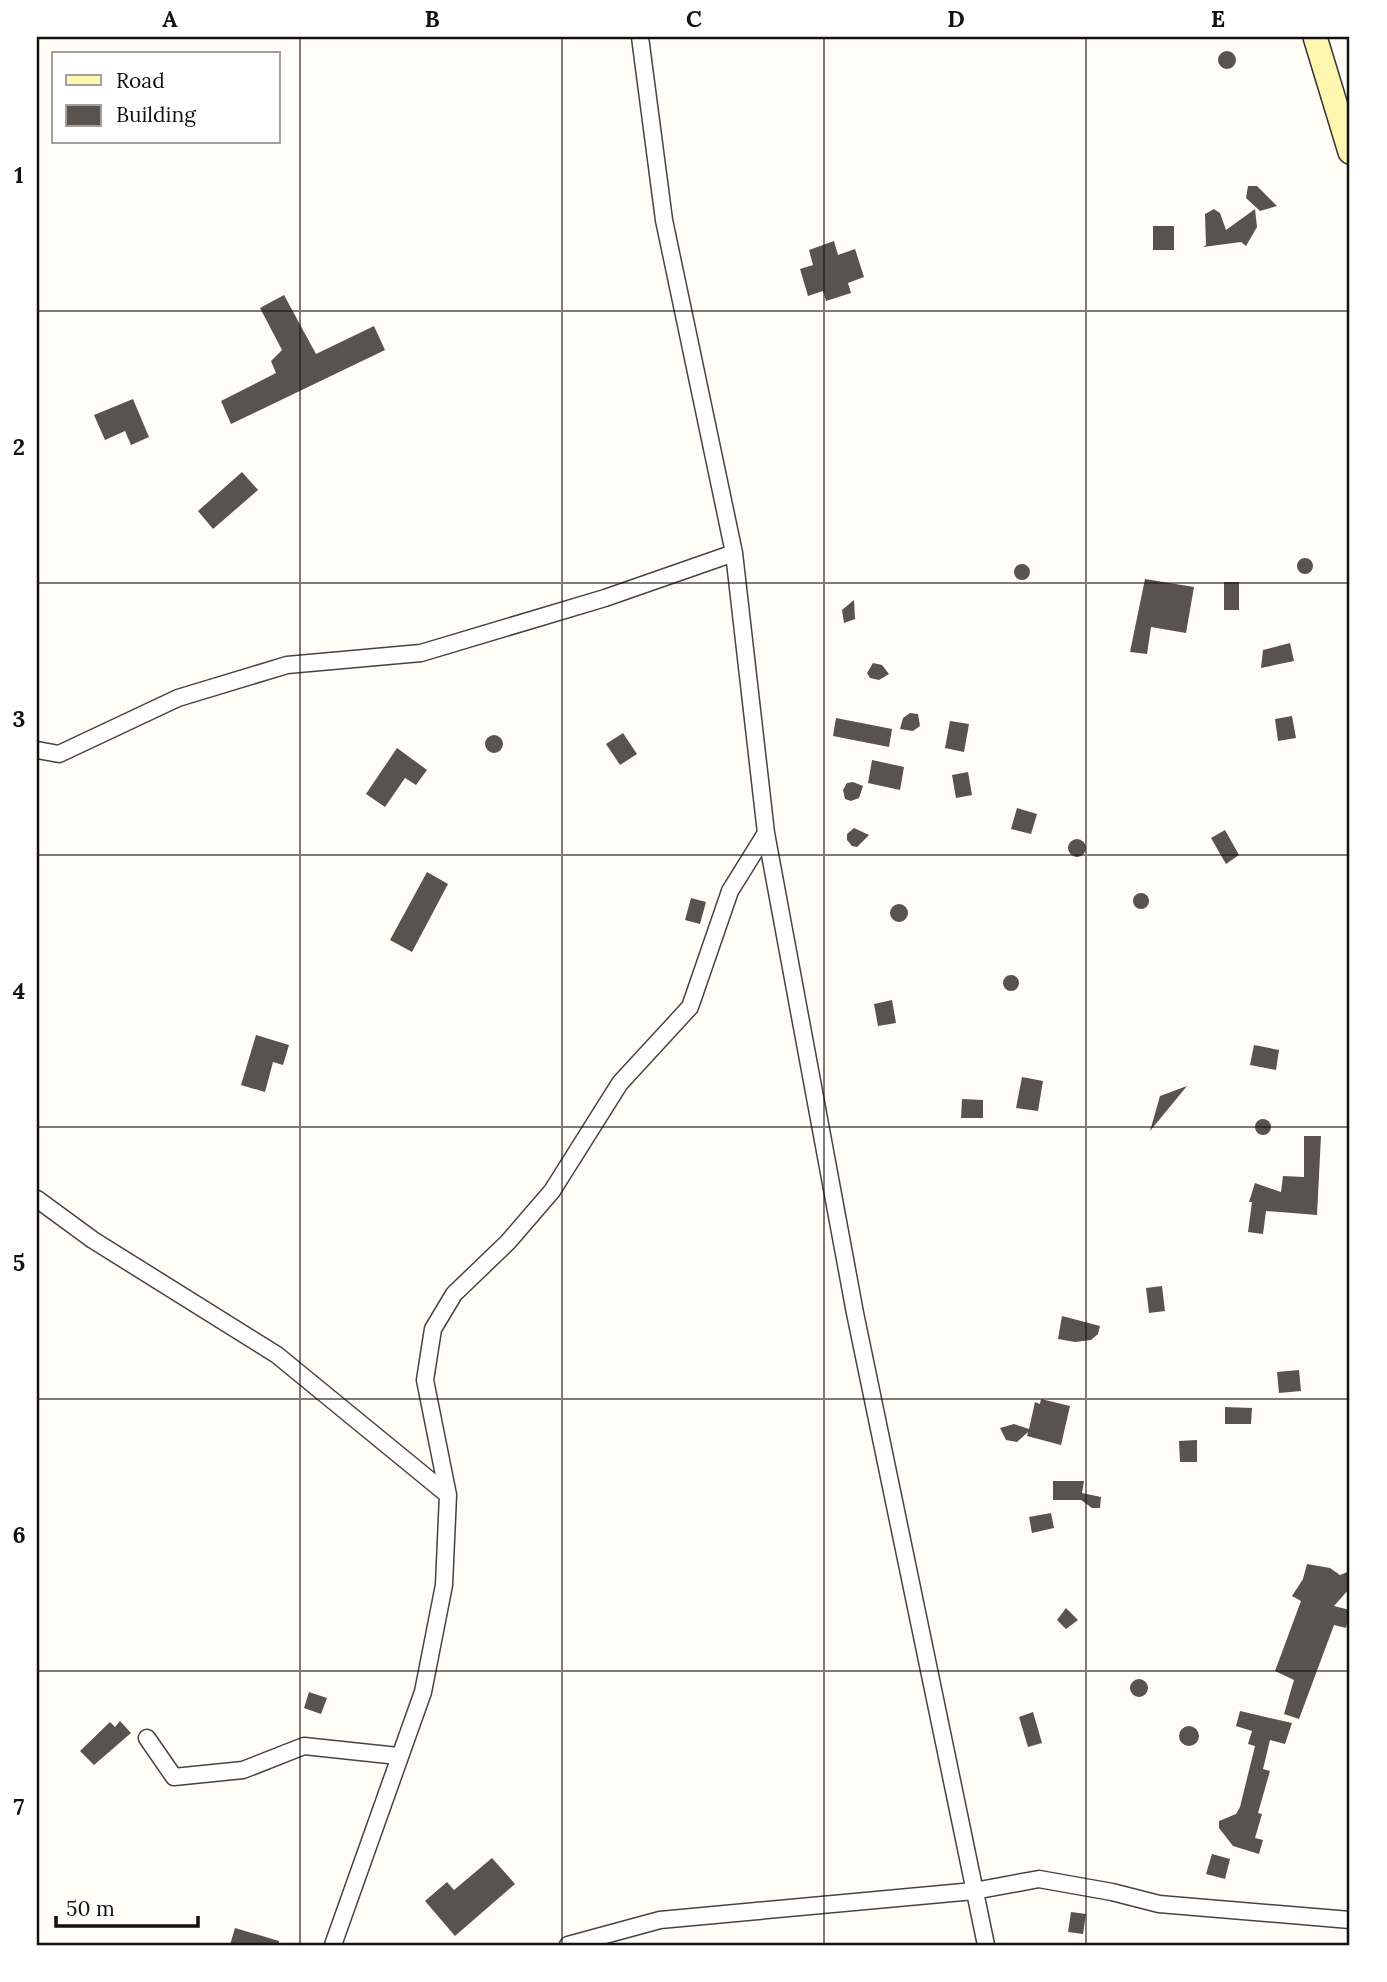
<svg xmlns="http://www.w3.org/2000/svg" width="1387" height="1982" font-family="Lora,serif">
<rect width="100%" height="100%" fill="#fffdf5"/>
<path fill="#5a524d" d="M1218 60a9 9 0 1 1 18 0a9 9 0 1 1-18 0Z
M1248 186H1257L1277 206 1260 211 1246 198Z
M1214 209 1220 213 1226 230 1255 209 1257 227 1246 246 1241 242 1203 247 1206 245 1205 214Z
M1153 226H1174V250H1153Z
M834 241 838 255 855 249 864 277 848 283 851 293 826 301 823 291 808 296 800 269 813 265 809 250Z
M284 295 316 354 374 326 385 350 231 424 221 401 276 373 271 361 282 350 260 308Z
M133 399 149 437 131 445 125 431 105 440 94 415Z
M242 472 258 490 213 529 198 511Z
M1297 566a8 8 0 1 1 16 0a8 8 0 1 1-16 0Z
M1014 572a8 8 0 1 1 16 0a8 8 0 1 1-16 0Z
M1145 579 1194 587 1186 633 1151 627 1147 654 1130 652Z
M1224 582H1239V610H1224Z
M854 600 855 619 844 623 842 610Z
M1290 643 1294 661 1261 668 1263 650Z
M873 663 882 665 889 674 879 680 870 678 867 673Z
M910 713 918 714 920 726 913 731 900 729 903 718Z
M1292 716 1296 738 1278 741 1275 719Z
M836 718 892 729 889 747 833 736Z
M950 721 969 724 964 752 945 748Z
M623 733 637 754 620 765 606 744Z
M485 744a9 9 0 1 1 18 0a9 9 0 1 1-18 0Z
M397 748 427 770 416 785 405 778 385 807 366 794Z
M872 760 904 767 900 790 868 783Z
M968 772 972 795 956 798 952 775Z
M853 782 863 786 859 798 851 801 845 799 843 790 847 783Z
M1017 808 1037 814 1031 834 1011 829Z
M854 828 869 835 857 847 852 846 847 840V834Z
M1225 830 1239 855 1226 864 1211 838Z
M1068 848a9 9 0 1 1 18 0a9 9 0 1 1-18 0Z
M427 872 448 884 412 952 390 940Z
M1133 901a8 8 0 1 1 16 0a8 8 0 1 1-16 0Z
M691 898 706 902 700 924 685 920Z
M890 913a9 9 0 1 1 18 0a9 9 0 1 1-18 0Z
M1003 983a8 8 0 1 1 16 0a8 8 0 1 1-16 0Z
M892 1000 896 1023 878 1026 874 1004Z
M256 1035 289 1045 283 1065 273 1062 265 1092 241 1085Z
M1254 1045 1279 1050 1276 1070 1250 1065Z
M1022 1077 1043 1081 1038 1111 1016 1108Z
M1187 1086 1150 1131 1160 1096Z
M962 1099 983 1100V1118H961Z
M1255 1127a8 8 0 1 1 16 0a8 8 0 1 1-16 0Z
M1304 1136H1321L1317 1215 1266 1211 1263 1234 1248 1232 1252 1202H1249L1255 1183 1281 1192 1283 1176 1304 1177Z
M1162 1286 1165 1311 1149 1313 1146 1288Z
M1062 1316 1100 1326 1098 1334 1091 1340 1075 1342 1058 1339Z
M1299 1370 1301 1391 1279 1393 1277 1372Z
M1041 1399 1070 1406 1061 1445 1027 1436 1028 1432 1017 1442 1006 1440 1000 1428 1014 1424 1029 1429 1035 1402 1040 1404Z
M1225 1407 1252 1408 1251 1424H1225Z
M1197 1440V1462H1180L1179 1441Z
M1053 1481H1084L1082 1493 1101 1497 1100 1508H1092L1081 1500H1053Z
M1051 1513 1054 1528 1032 1533 1029 1517Z
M1307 1564 1330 1568 1340 1575 1350 1571V1588L1334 1606 1350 1610 1346 1628 1334 1625 1299 1719 1284 1714 1294 1680 1275 1671 1301 1601 1292 1596 1303 1579Z
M1066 1608 1078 1620 1066 1629 1057 1620Z
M1130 1688a9 9 0 1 1 18 0a9 9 0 1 1-18 0Z
M309 1692 327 1698 321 1714 304 1708Z
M1240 1711 1292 1723 1285 1744 1270 1740 1263 1769 1270 1771 1258 1813 1262 1814 1255 1838 1263 1840 1259 1854 1233 1846 1219 1828V1821L1236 1814 1240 1807 1255 1746 1248 1744 1252 1731 1236 1726Z
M1033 1712 1042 1743 1028 1747 1019 1717Z
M120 1721 131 1733 94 1765 80 1751 110 1722 115 1727Z
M1179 1736a10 10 0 1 1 20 0a10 10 0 1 1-20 0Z
M1212 1854 1230 1859 1225 1879 1206 1874Z
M492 1858 515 1884 455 1936 425 1901 447 1882 454 1890Z
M1071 1912 1086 1914 1083 1934 1068 1932Z
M235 1928 279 1941V1945H230Z"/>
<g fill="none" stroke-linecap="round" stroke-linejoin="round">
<defs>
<path id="street" d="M640 37 664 220 734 553 766 833 855 1313 986 1945
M37 750 59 754 178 698 287 665 421 653 605 598 734 553
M37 1199 93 1240 277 1355 448 1495
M147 1738 174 1777 243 1770 304 1746 398 1756
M333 1945 423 1692 444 1585 448 1495 425 1380 433 1329 454 1294 508 1242 552 1191 620 1083 690 1007 730 891 766 833
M568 1945 660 1920 974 1891 1039 1879 1112 1892 1159 1904 1350 1920"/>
<path id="secondary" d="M1315 37 1350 152"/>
</defs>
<use href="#street" stroke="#444" stroke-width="19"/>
<use href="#secondary" stroke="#333" stroke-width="26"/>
<use href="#street" stroke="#fff" stroke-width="16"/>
<use href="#secondary" stroke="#fff6b0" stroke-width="23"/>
</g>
<path fill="none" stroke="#111" stroke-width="2" stroke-opacity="0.55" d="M300 37V1945M562 37V1945M824 37V1945M1086 37V1945M37 311H1350M37 583H1350M37 855H1350M37 1127H1350M37 1399H1350M37 1671H1350"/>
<rect width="1387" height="1982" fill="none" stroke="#ffffff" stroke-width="77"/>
<rect x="52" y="52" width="228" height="91" fill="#ffffff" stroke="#a0a0a0" stroke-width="2"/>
<rect x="66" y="75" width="35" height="10" fill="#fff6b0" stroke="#a0a0a0" stroke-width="2"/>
<text x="116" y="88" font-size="21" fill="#111111">Road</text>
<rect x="66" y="105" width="35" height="21" fill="#5a524d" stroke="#a0a0a0" stroke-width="2"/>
<text x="116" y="122" font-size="21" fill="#111111">Building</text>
<path d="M56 1916v10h142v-10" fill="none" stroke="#111111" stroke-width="3.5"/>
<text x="66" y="1916" font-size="21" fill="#111111" stroke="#ffffff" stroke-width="5" paint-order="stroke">50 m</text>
<rect x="38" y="38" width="1310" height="1906" fill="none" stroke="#111" stroke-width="2.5"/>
<g font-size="23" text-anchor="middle" font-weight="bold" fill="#111">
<text x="170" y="27">A</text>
<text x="432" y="27">B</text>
<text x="694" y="27">C</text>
<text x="956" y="27">D</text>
<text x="1218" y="27">E</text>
<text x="19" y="183">1</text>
<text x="19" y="455">2</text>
<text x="19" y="727">3</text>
<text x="19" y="999">4</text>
<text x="19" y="1271">5</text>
<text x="19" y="1543">6</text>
<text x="19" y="1815">7</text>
</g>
</svg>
